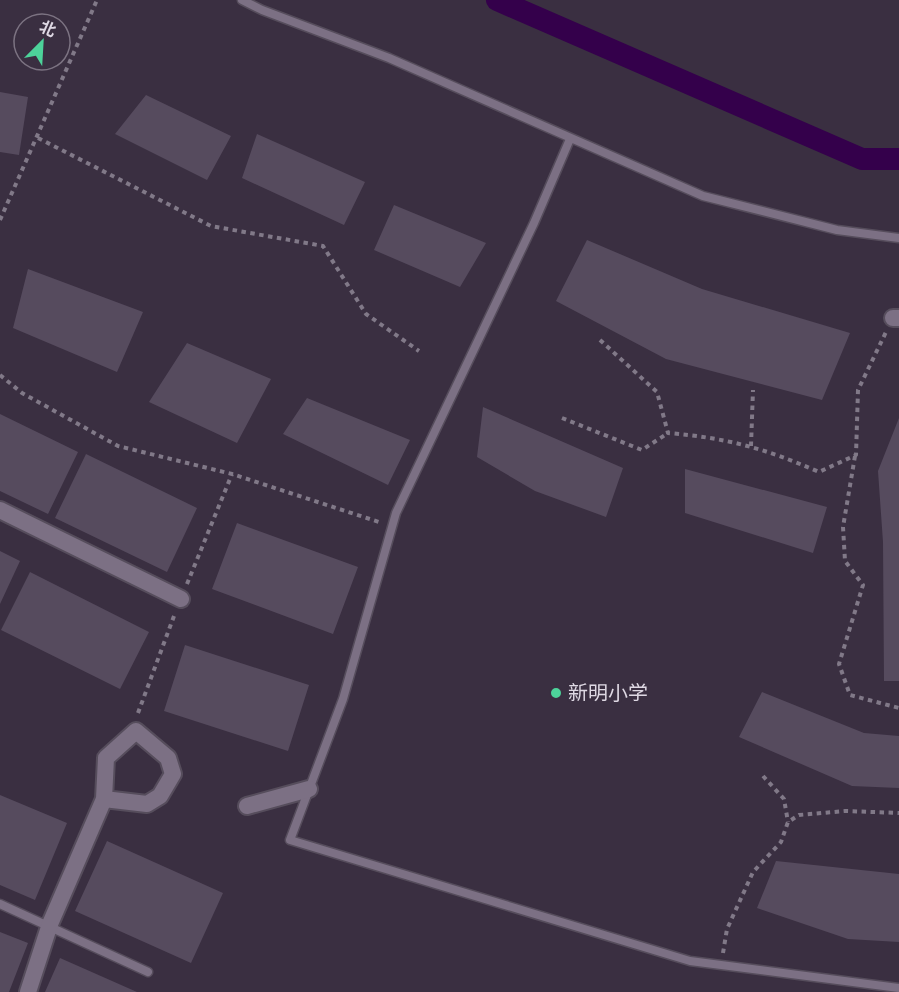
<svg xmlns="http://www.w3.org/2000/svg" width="899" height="992" font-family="'Fira Sans','Noto Sans SC',sans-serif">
<rect width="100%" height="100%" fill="#3a2f41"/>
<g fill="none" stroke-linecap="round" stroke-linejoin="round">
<path stroke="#34004b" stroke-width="22" d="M497 0 862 159H899"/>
</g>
<path fill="#564b5e" d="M0 92 28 97 19 155 0 152Z
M146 95 231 136 207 180 115 134Z
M257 134 365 182 344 225 242 178Z
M394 205 486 243 460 287 374 250Z
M587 240 702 289 850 333 822 400 666 359 556 301Z
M28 269 143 312 117 372 13 328Z
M187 343 271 379 237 443 149 402Z
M307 398 410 440 388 485 283 434Z
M483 407 623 468 606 517 535 491 477 457Z
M0 414 78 452 48 514 0 491Z
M899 418V681H884L883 542 878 471Z
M86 454 197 508 167 572 55 518Z
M685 469 827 507 813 553 685 513Z
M237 523 358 567 333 634 212 589Z
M0 551 20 561 0 604Z
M30 572 149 632 120 689 1 630Z
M185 645 309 685 288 751 164 711Z
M762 692 864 733 899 736V788L852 786 739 737Z
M0 795 67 823 35 900 0 885Z
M107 841 223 893 191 963 75 911Z
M776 861 899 874V942L848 939 757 908Z
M0 932 28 943 9 992H0Z
M60 958 137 992H45Z"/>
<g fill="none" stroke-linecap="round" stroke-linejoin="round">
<defs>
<path id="service" d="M242 0 262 10 389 58 703 196 837 230 899 238
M570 139 534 223 396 513 343 699 290 840 690 961 899 988
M0 904 148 972"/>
<path id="minor" d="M893 318H899
M0 510 181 599
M247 806 309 789
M28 992 50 924 104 799 106 758 136 731 168 758 173 774 160 796 147 804 104 799"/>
</defs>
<use href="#service" stroke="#564d5c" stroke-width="11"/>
<use href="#minor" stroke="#564d5c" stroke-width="20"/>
<path stroke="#817988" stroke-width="4" stroke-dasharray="4.5 4.5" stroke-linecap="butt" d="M38 138 211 226 323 246 366 314 419 351
M0 220 97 0
M600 340 657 392 668 433C727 438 764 448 819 472L856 455 858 390 886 332
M0 375 22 393 118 446 232 474 379 522
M562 418 642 450 668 433
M751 446 753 390
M855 456 843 527 845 561 863 585 839 664 850 695 899 708
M187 584 232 474
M138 713 174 616
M763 776 784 799 788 822
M723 953 727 929 753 872 781 842 788 822 799 815 845 811 899 813"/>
<use href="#service" stroke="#7c7084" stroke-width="8"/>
<use href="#minor" stroke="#7c7084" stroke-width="16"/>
</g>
<circle fill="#4dd39a" stroke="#3a2f41" stroke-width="2" cx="556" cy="693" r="6"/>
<g text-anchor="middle" stroke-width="4.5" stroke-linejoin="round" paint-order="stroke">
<g font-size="20" fill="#ded8e3" stroke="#3a2f41" text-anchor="start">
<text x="568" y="700">新明小学</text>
</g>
</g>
<g transform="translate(42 42) rotate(24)"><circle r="28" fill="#3a2f41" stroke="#7c7382" stroke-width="1.5"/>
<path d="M0-4.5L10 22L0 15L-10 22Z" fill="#4dd39a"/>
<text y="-9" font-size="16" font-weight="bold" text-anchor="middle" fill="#ded8e3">北</text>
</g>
</svg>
